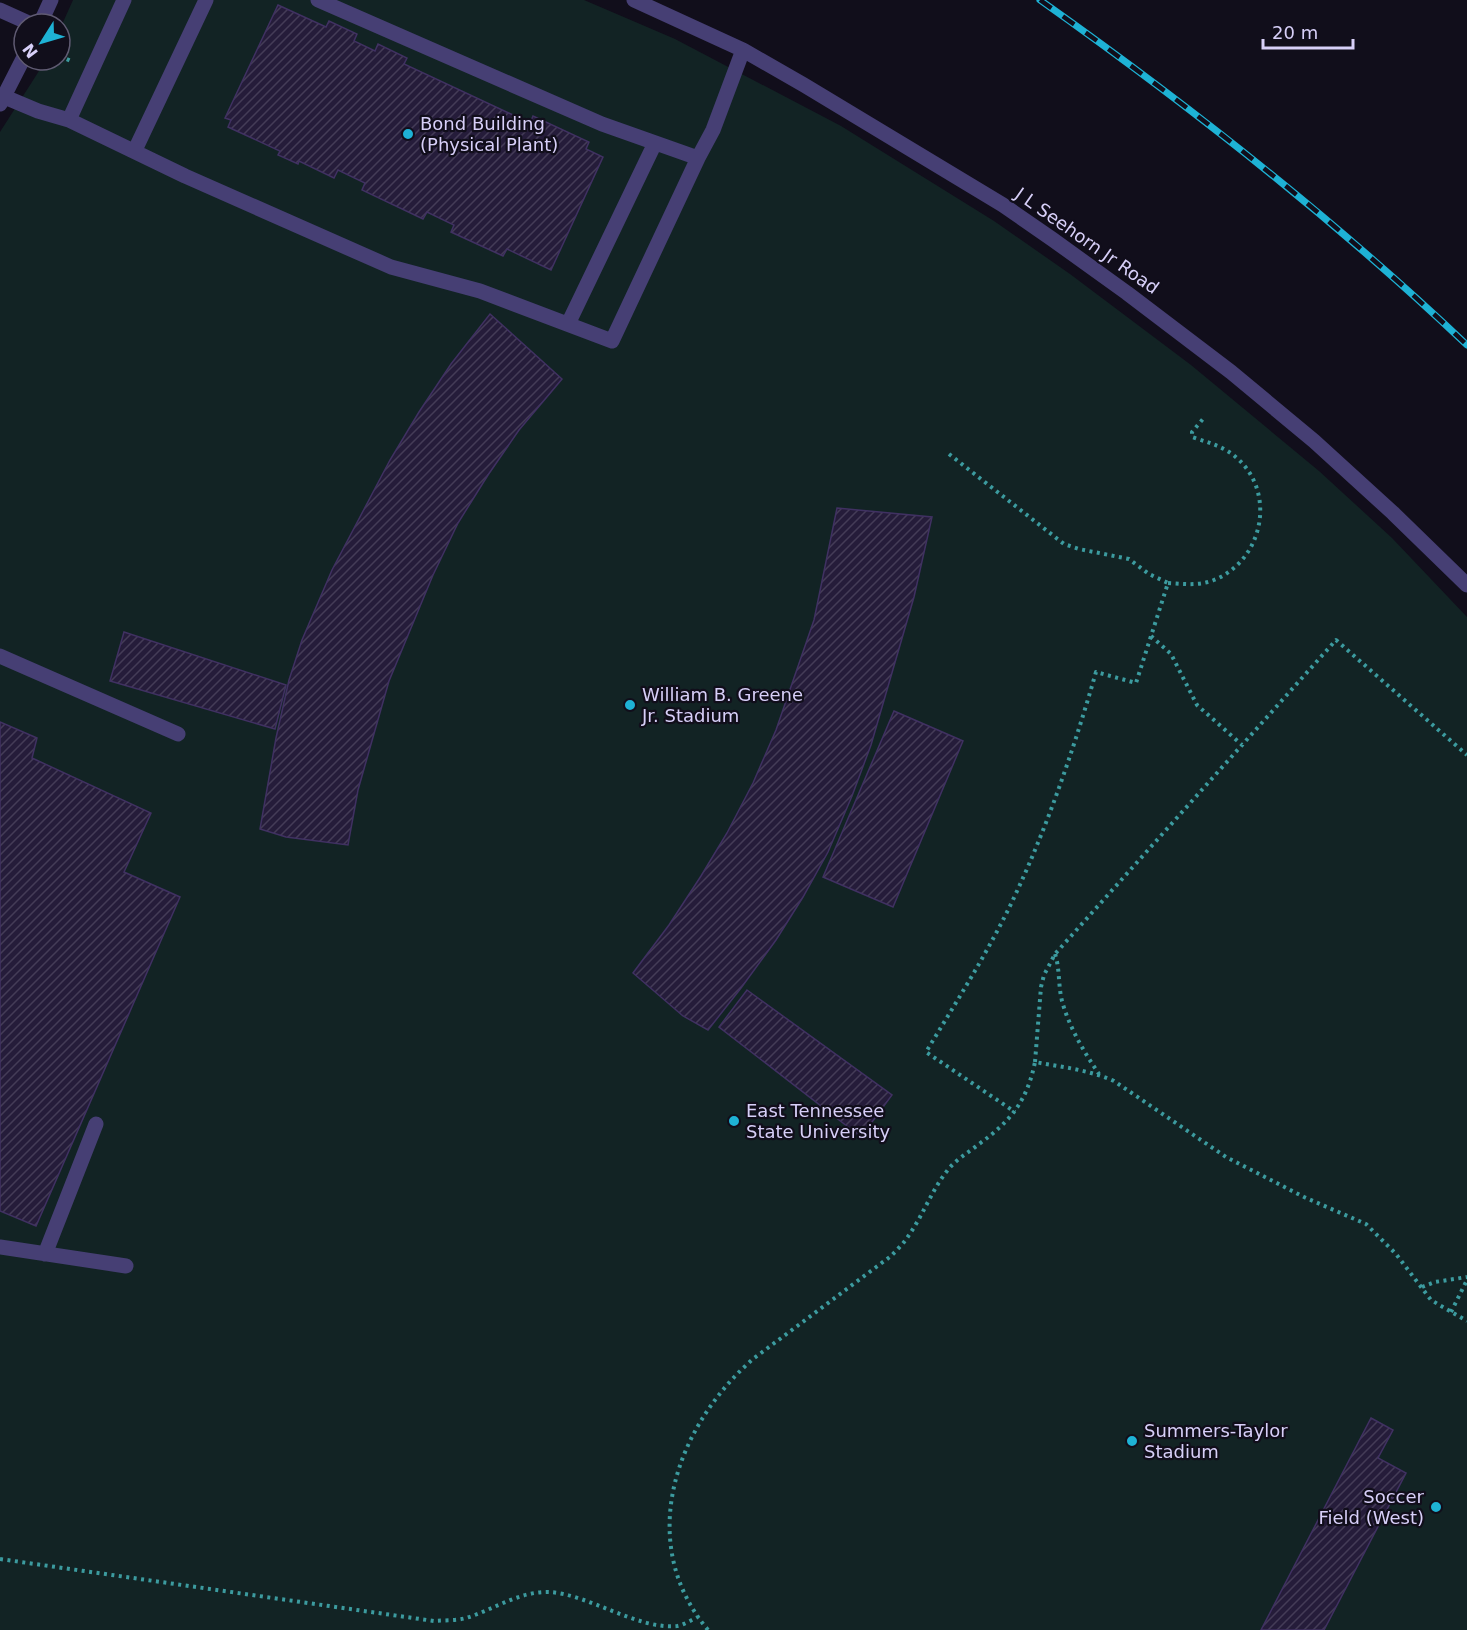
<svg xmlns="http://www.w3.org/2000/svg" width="1467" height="1630" font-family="'DejaVu Sans',sans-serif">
<defs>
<pattern id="building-hatch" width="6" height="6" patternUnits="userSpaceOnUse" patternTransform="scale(1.5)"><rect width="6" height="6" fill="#251c3a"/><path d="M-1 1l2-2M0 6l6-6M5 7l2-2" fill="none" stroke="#443c57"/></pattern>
</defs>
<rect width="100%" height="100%" fill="#110e1b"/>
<path fill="#122324" d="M73 0H584L675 39 841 126 994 221 1070 274 1191 365 1319 471 1392 538 1467 617V1630H0V132L46 60H60V29Z"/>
<path fill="url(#building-hatch)" stroke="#403162" stroke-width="1.5" d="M278 5 326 27 329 21 357 34 354 41 375 51 378 44 407 58 404 64 530 123 533 116 589 142 586 149 603 157 551 270 507 249 503 256 451 232 454 225 427 212 423 219 362 190 365 183 338 170 334 178 299 161 298 164 278 155 280 151 228 127 231 120 225 118Z
M490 314 562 379 519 430 488 475 458 523 433 575 389 681 358 790 348 845 286 837 260 829 276 738 289 680 302 640 332 570 390 460 419 412 451 364Z
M837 508 932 517 914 597 871 745 852 796 828 852 803 897 776 940 741 988 708 1030 683 1016 633 973 669 925 701 876 727 833 753 783 776 730 814 620Z
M124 632 286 685 275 729 110 681Z
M894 711 963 741 893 907 823 877Z
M0 722 37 738 32 758 151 813 124 872 180 897 36 1226 0 1211Z
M747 990 892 1095 861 1137 719 1027Z
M1371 1418 1393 1430 1378 1458 1406 1473 1324 1630H1261Z"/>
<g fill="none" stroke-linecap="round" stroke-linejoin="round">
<path stroke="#3c9b9f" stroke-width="4" stroke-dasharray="3 4.5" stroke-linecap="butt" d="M60 56 73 62
M949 454 1064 544 1079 549 1129 559 1149 574 1168 583 1136 683 1096 672C1073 752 1046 831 1010 906 985 957 955 1004 926 1052L1015 1112
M1168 583C1184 584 1199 586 1214 580 1262 561 1277 495 1238 459 1224 446 1209 443 1192 437V432L1203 419
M1151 636 1171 654 1197 705 1242 745
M1055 954C1060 969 1058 985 1062 1001 1069 1027 1084 1052 1099 1074
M1035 1062 1041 987 1044 975 1055 954 1336 640 1467 755
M1422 1287 1435 1282 1467 1277
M1451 1312 1467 1280
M0 1559 434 1621C444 1620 456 1621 466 1618 493 1610 519 1591 549 1592 588 1594 638 1630 677 1626 684 1625 691 1620 698 1617
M708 1630C635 1543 675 1427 753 1359L891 1256C897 1250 904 1243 909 1235 923 1215 932 1190 947 1171 956 1159 968 1153 979 1144 1011 1121 1027 1101 1035 1062 1062 1067 1089 1070 1114 1081L1226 1157 1304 1197 1366 1224 1396 1254 1431 1300 1467 1321"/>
<path stroke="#463f74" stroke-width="15" d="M318 0 602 124 698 158 713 130 743 50
M634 0 743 50 804 85 1003 205 1052 239 1127 293 1231 372 1314 441 1393 513 1467 585
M0 10 31 24
M40 24 51 0
M0 95 38 111 69 120 185 176 391 267 480 291 612 341 698 158
M0 104 24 57
M69 120 124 0
M135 150 206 0
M568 324 655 143
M0 656 178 734
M0 1247 126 1266
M45 1254 96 1124"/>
<defs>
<path id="rail" d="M1040 0C1190 106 1334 219 1467 345"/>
</defs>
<use href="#rail" stroke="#1eb2d5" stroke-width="7"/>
<use href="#rail" stroke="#110e1b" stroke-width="4.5" stroke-dasharray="14" stroke-linecap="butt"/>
</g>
<g fill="#1eb2d5" stroke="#110e1b" stroke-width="2">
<circle cx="408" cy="134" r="6"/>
<circle cx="630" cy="705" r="6"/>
<circle cx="734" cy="1121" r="6"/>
<circle cx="1132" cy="1441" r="6"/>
<circle cx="1436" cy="1507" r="6"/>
</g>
<g text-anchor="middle" stroke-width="4.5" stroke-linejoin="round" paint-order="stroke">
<g font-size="18" fill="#d7cff8" stroke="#110e1b" text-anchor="start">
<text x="420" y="130">Bond Building<tspan x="420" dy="21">(Physical Plant)</tspan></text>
<text x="642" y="701">William B. Greene<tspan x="642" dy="21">Jr. Stadium</tspan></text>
<text x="746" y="1117">East Tennessee<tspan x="746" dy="21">State University</tspan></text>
<text x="1144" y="1437">Summers-Taylor<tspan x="1144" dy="21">Stadium</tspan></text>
<text x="1424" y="1503" text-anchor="end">Soccer<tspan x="1424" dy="21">Field (West)</tspan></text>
</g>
<g font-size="18" fill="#d7cff8" stroke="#110e1b">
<text transform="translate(1087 241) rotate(35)" y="6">J L Seehorn Jr Road</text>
</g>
</g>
<g transform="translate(42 42) rotate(233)"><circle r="28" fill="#110e1b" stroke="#605b73" stroke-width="1.5"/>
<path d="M0-4.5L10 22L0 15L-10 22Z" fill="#1eb2d5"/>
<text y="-9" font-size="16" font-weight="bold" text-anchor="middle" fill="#d7cff8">N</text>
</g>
<path d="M1263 39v9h90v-9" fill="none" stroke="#d7cff8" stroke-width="3"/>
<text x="1272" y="39" font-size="18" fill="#d7cff8" stroke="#110e1b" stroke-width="4.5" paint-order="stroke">20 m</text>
</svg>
